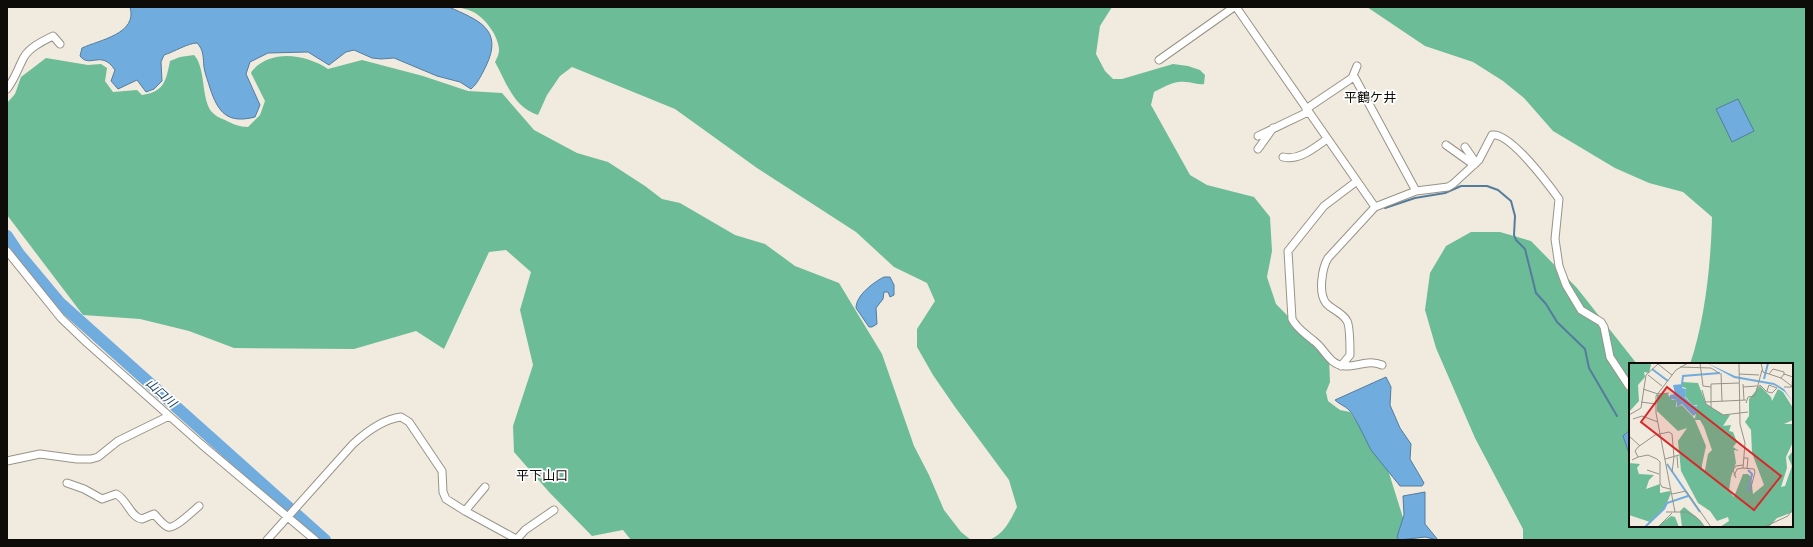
<svg xmlns="http://www.w3.org/2000/svg" width="1813" height="547" font-family="Mulish,'Noto Sans JP',sans-serif">
<rect width="100%" height="100%" fill="#f1ebdf"/>
<path fill="#6cbc97" d="M459 7H1112L1100 26 1096 54 1105 71 1113 79H1122L1173 64 1188 66 1200 70 1205 75 1204 84C1196 85 1192 82 1185 82 1175 80 1162 88 1154 92L1151 105 1190 175 1207 185 1254 197 1270 217 1272 251 1267 277 1276 304 1329 358 1330 382 1326 392 1328 401 1340 410 1350 412 1376 450 1389 473 1405 524 1416 540H989C1004 534 1010 521 1017 507L1009 480 955 407 933 375 917 347V329L935 301 927 283 894 267 856 232 757 168 675 109 572 67 560 76 547 95 538 115C514 108 506 82 495 62 497 58 499 54 499 50 499 36 484 16 471 11 467 9 463 9 459 7Z
M1367 7H1806V540H1523V529L1475 438 1436 348 1425 310 1430 273 1446 246 1471 232H1500L1531 241 1577 288 1637 364H1630V430L1623 436 1629 453 1630 466V526H1792V364H1690C1705 321 1711 262 1712 217L1683 192 1649 183 1615 168 1553 131 1524 98 1503 81 1473 62 1425 46Z
M194 55C207 69 200 103 214 114 217 117 221 118 225 120 233 124 239 127 248 127L260 115 265 101 251 73 252 71C271 49 305 54 328 69L362 60 423 76 468 91 502 93 534 130 577 153 608 162 645 186 662 199 680 203 735 235 765 244 795 266 839 283 882 354 914 446 929 475 944 510 961 532 971 540H631L623 530 592 536 549 492 514 452 513 426 533 365 520 310 531 272 506 250 489 252 444 349 416 331 354 349 234 348 189 331 140 319 83 315 7 215V103L15 94 21 77 46 58 88 65 101 64 107 68 105 81 113 92 137 90 142 95C164 92 166 81 170 61L180 57Z"/>
<path fill="#70acdd" stroke="#537c9d" d="M130 7H449C478 20 504 29 486 66 482 74 478 83 471 89L460 82 437 76 394 58 381 59 372 58 354 50 346 52 329 65 308 52 268 53 250 62 246 74 260 105 255 117C228 124 218 113 210 88 208 81 205 74 204 67 203 58 204 50 197 43 188 43 174 52 164 55L161 62 162 81 154 89 146 92 137 80 118 89 111 81 115 70C101 49 90 69 80 56L82 48C99 40 138 34 130 7Z
M1738 99 1754 131 1732 142 1716 109Z
M884 277H890L894 285V295L890 297 888 292H884L883 299 876 308 877 324 872 327H869L856 308C856 295 874 282 884 277Z
M1386 377 1391 387 1390 405 1400 428 1411 444 1410 459 1424 483 1422 486H1400L1371 450C1368 444 1353 413 1349 410 1345 406 1339 404 1335 400Z
M1630 430V466L1629 453 1623 436Z
M1425 492V524L1438 540 1425 537 1399 540 1397 537 1404 515 1403 496Z"/>
<g fill="none" stroke-linecap="round" stroke-linejoin="round">
<path stroke="#537c9d" stroke-width="2" d="M1385 208 1415 198 1445 193 1461 186H1487L1498 190 1511 201 1515 216 1514 235 1516 240 1525 249 1536 293 1546 304 1557 322 1585 349 1589 368 1617 416"/>
<path stroke="#70acdd" stroke-width="12" d="M7 236 19 254 60 303 325 540"/>
<defs>
<path id="street" d="M1236 7 1375 207 1416 191 1448 187 1453 184 1479 160 1492 135C1510 132 1549 185 1559 199L1555 239 1559 266 1566 285 1581 310 1601 322 1604 327 1610 357 1629 386
M1159 60 1234 7
M1352 78 1357 66
M7 89C15 79 18 68 24 57 30 47 43 41 53 36L60 44
M1306 109 1352 78H1355L1416 191
M1258 136 1308 112
M1446 145 1474 165
M1465 147 1476 163
M1258 149 1273 128
M1283 157C1299 161 1314 148 1327 139
M1357 181 1324 206 1288 251 1292 319C1297 329 1306 334 1314 341 1325 349 1329 365 1345 366 1358 367 1368 359 1382 365
M7 251 61 318 87 343 201 444 315 540
M1341 366 1350 355C1350 348 1350 326 1347 321 1342 312 1332 310 1326 303 1318 293 1322 268 1328 258L1375 207
M7 461 40 454 77 459H91L98 457 118 441 169 416
M67 483 84 489 102 499 116 494C127 499 130 517 142 519L154 514C158 518 163 525 168 527 175 529 193 511 199 506
M465 511 485 487
M517 539 525 530 554 510
M267 540 353 444C365 433 384 419 401 417L409 422 442 471 443 492 446 499 465 511 518 540"/>
</defs>
<use href="#street" stroke="#989388" stroke-width="9"/>
<use href="#street" stroke="#fff" stroke-width="7"/>
</g>
<g text-anchor="middle" stroke-width="3.5" stroke-linejoin="round" paint-order="stroke">
<g font-size="12" font-style="italic" fill="#0d3c5c" stroke="#fff">
<text transform="translate(161 393) rotate(42)" y="4">山口川</text>
</g>
<g font-size="13" fill="#0e0c08" stroke="#fff">
<text x="1370" y="102">平鶴ケ井</text>
<text x="542" y="480">平下山口</text>
</g>
</g>
<g transform="translate(1629 363)">
<rect width="164" height="164" fill="#f1ebdf"/>
<path d="M1 0H21L22 2 20 10 15 9 16 14 9 22 10 38 0 49ZM53 19 69 20 77 41 95 52H101L94 63 102 62 100 68 104 69 108 79 104 84 110 88 105 87 107 100 102 114 100 128 105 134 114 111H119L122 114 124 131 135 122 123 90 122 67 116 59 120 53V36L131 23 142 34 143 38 149 26 154 29 164 45V57L155 61H164V79L157 94 158 105 152 124 156 123 163 103 159 94 164 88V149L148 155 140 164H91L100 158 99 154 88 158 81 148 69 140 52 108 49 78 58 65 49 68 28 48V32L38 30 43 37H48L47 44 53 42 66 56 68 42H63L56 33 57 25 53 24ZM66 57H71L75 64 83 87 79 91 76 107 73 106V102L77 83ZM0 100 11 101 8 105 10 111 25 112 20 117 17 126 31 121V130L41 128 42 130 36 145 21 159 0 152ZM55 144 71 157 76 164H53L51 148ZM42 153 46 154 50 164H28Z" fill="#6cbc97" fill-rule="evenodd"/>
<path d="M78 0 106 13 145 20 155 26 164 39 156 29 145 22 105 15ZM54 21 53 25 57 26 56 34 63 42 68 43 67 51 64 53 53 41 48 44V37L41 36V32L46 31 44 22Z" fill="#70acdd"/>
<path fill="none" stroke="#70acdd" stroke-width="2" d="M23 6 39 18M135 16 139 0M53 21 54 13 91 10M38 101 71 149M119 129 123 111 119 107M16 164 35 146 38 140 59 133"/>
<path fill="none" stroke="#969289" stroke-width="1" d="M71 0 74 23 82 24M110 0 111 61 116 80 114 105 125 106 126 109 121 128M132 0 134 9 152 15 164 24M51 4 82 5 90 10M92 10 93 38M110 11 130 12M140 11 144 6 155 9V12M19 12 33 23M152 15 155 11 164 14M114 21 115 37M114 24 128 23M155 24H163L164 7M14 26 29 31 40 30M73 27 77 41 94 52 119 49M127 27 131 22 137 28 139 29 143 30 148 25 140 22 138 28M12 39 27 41M76 39 117 37M117 40 119 34 126 33 133 7M82 44V21L110 20M0 52 12 45 17 12 29 1 43 12M4 56 13 53 29 59M0 73 11 83M48 93 49 105M9 94 19 92 28 96 31 99V120L33 124 41 126M115 95H119L118 106M36 96 50 92M3 97 9 94 6 88 9 84 26 72 40 69 43 71 45 94M18 107 30 111M43 109 45 94M105 113 108 106 114 105M107 115 104 107 107 103 114 102M43 131 57 128 82 164M37 149H58L67 154 76 164M46 149 27 50V33L47 7 59 0M29 164 43 150M135 164 159 153 164 145"/>
<path fill="#d62828" fill-opacity="0.15" stroke="#d62828" stroke-width="2" d="M38 24 152 113 125 147 12 59Z"/>
<rect width="164" height="164" fill="none" stroke="#0e0c08" stroke-width="2"/>
</g>
<rect width="1813" height="547" fill="none" stroke="#0e0c08" stroke-width="16"/>
</svg>
